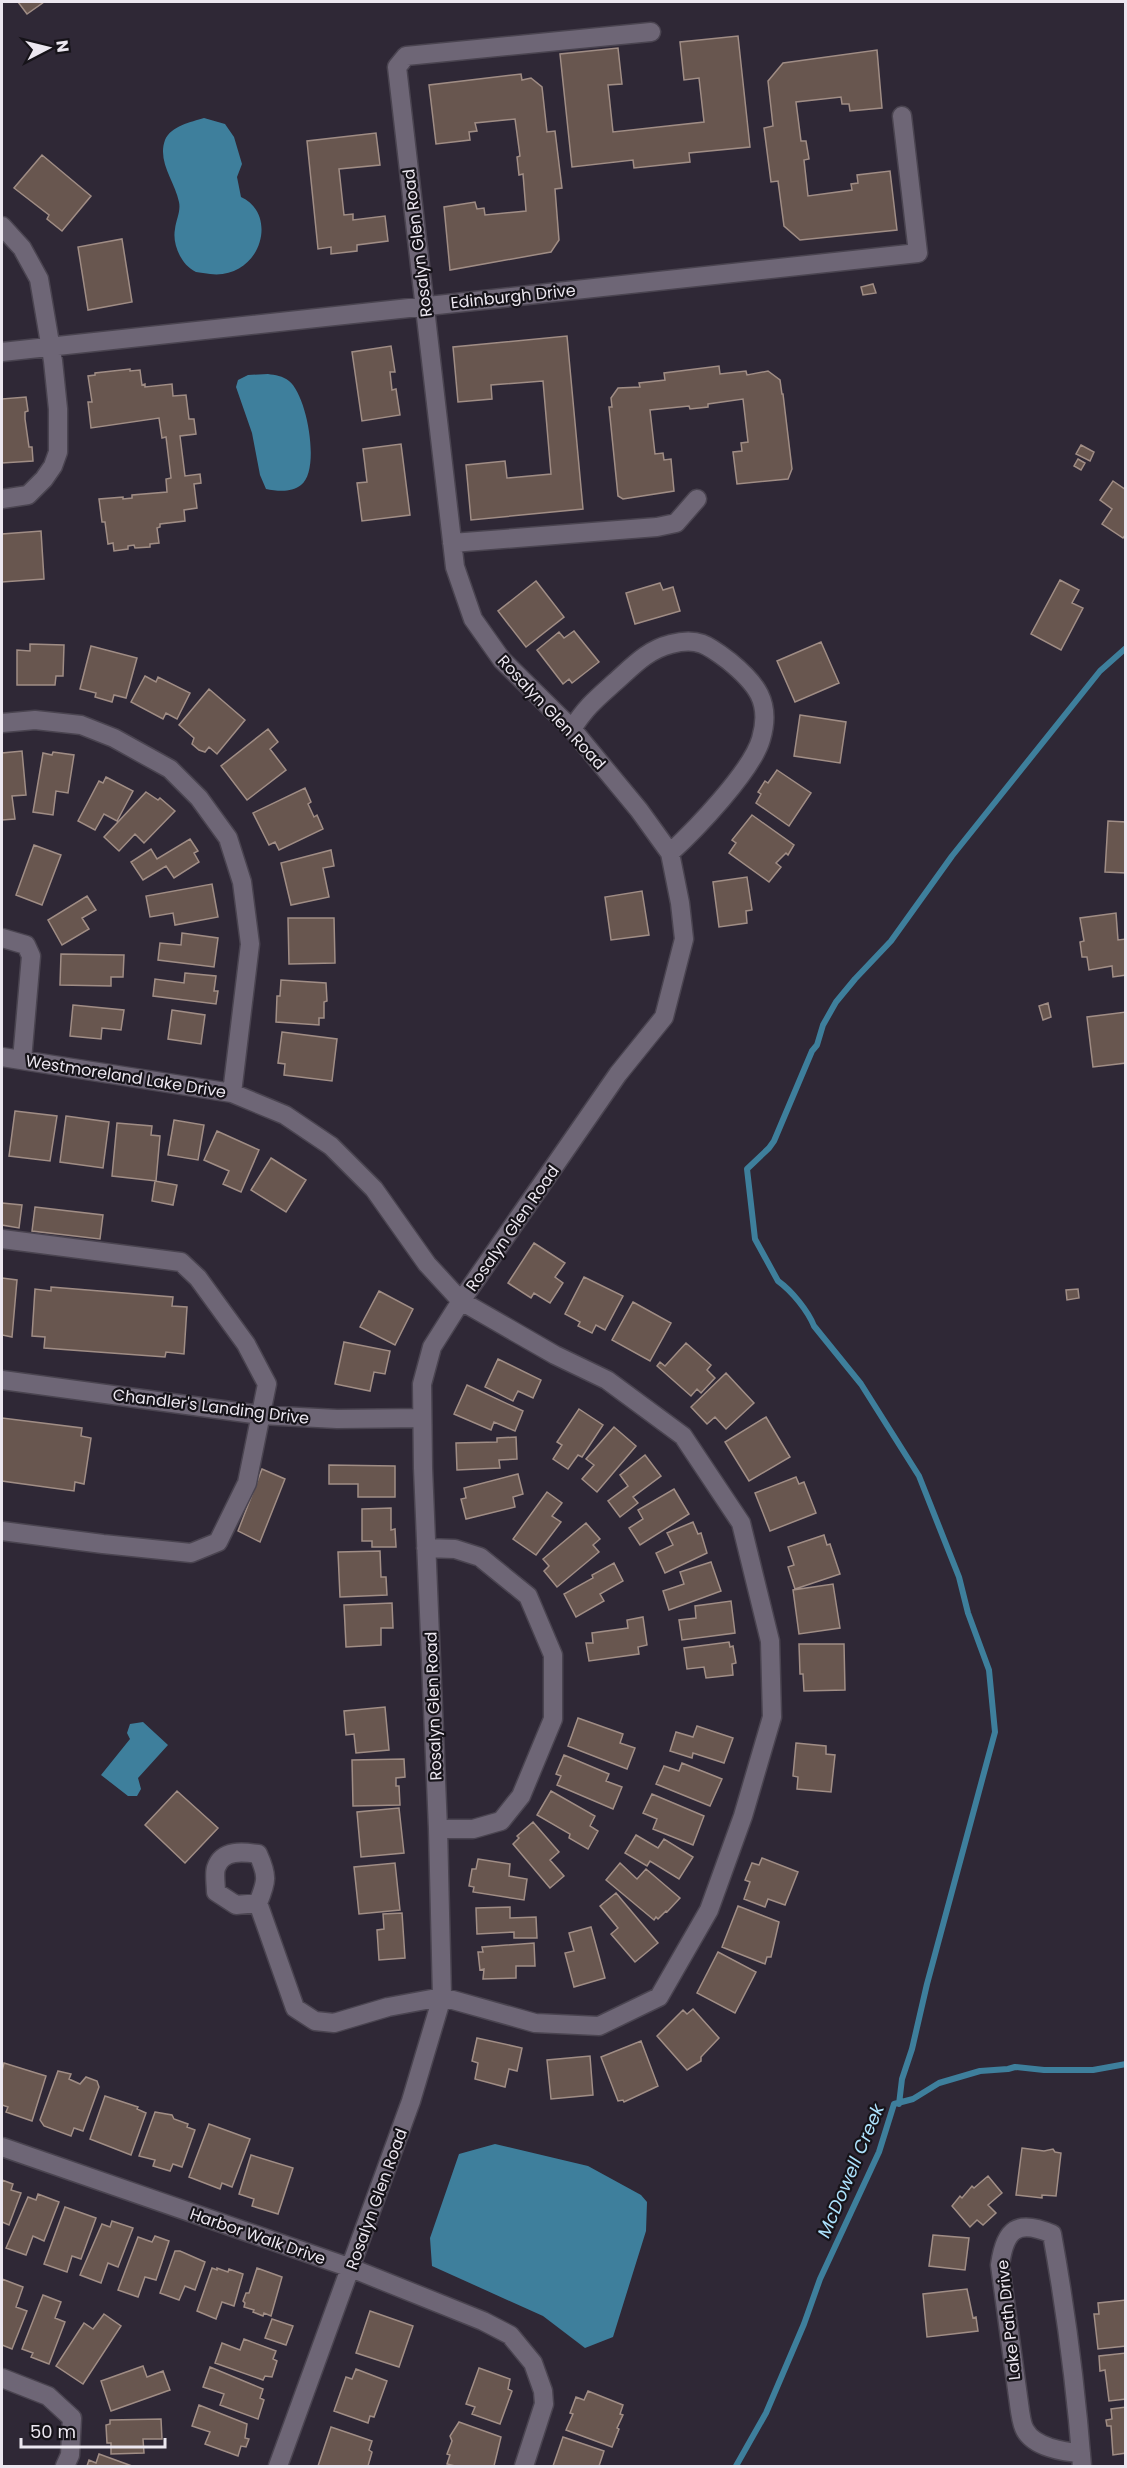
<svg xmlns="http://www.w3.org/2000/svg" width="1127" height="2468" font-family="Poppins,sans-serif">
<rect width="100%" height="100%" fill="#2f2836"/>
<path fill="#3e7f9c" d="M204 118 225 124 234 137 242 164 237 177 241 197C280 215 260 280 210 274 206 273 200 273 196 272 181 265 172 244 175 229 176 220 181 211 179 202 175 182 157 162 165 140 171 126 191 122 204 118Z
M268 374C275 375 283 376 289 381 307 395 321 470 301 485 291 493 277 491 266 489L260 475 252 433 236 387 238 380 248 375Z
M143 1722 168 1745 138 1778 141 1789 137 1796H128L101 1775 130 1739 127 1733 130 1724Z
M495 2144 588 2166 641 2195 647 2202 646 2231 613 2337 585 2348 543 2316 432 2266 430 2238 459 2154Z"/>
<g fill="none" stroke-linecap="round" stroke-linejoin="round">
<path stroke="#3e7f9c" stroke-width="6" d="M899 2104 902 2079 912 2049 927 1984 995 1732 989 1670 968 1613 959 1577 919 1476 861 1384 814 1326C808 1311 792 1291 778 1281L755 1239 747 1169 769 1148 774 1141 812 1051 817 1045 823 1025 836 1002 855 979 891 941 952 856 1100 671 1126 648
M736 2466 766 2413 804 2324 820 2279 879 2152 894 2104 913 2099 939 2083 980 2071 1008 2069 1015 2067 1044 2070H1093L1126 2064"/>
</g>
<path fill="#68564f" stroke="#a08d85" stroke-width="1.5" d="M18 2H44L27 14Z
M738 36 750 147 689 153 690 162 634 168 633 160 572 167 560 54 618 48 622 84 608 85 613 132 704 122 699 78 684 80 680 42Z
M877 50 882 108 850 111 849 104H842L841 97 796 102 801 141H806L809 159 804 160 808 196 852 190 851 184 858 183 857 175 890 171 897 230 800 240 784 226 778 181 771 182 764 128 773 126 768 81 783 63Z
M521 74 522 80 531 78 542 87 547 132 555 131 562 188 555 189 559 240 551 252 450 270 444 207 475 202 477 209 484 208 485 215 526 211 523 174 519 175 517 157 520 156 515 119 475 123 477 131 469 132 470 140 436 144 429 85Z
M376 133 380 165 339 169 344 215 353 214V220L385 216 388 241 357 245V251L331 254V247L318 249 307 141Z
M42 155 91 196 62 231 47 219 49 215 14 188Z
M122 239 132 302 88 310 78 247Z
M873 284 876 293 863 295 861 287Z
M567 336 583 509 471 520 466 465 505 461 507 478 551 474 543 381 491 385 492 399 458 402 453 347Z
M391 346 395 372H390L392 390 396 389 400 415 362 421 352 352Z
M719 366 720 374 746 371 747 375 768 371 780 380 782 394H783L792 469 788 479 737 484 733 452 742 451 741 443 748 442 743 399 708 404V407L690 409 689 406 650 410 655 454 663 453 664 460 671 459 674 491 623 499 618 496 609 407H612L611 398 618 388 640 387 639 383 665 380 664 373Z
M130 369V371L140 370 142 385 145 384V387L172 384 173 396 186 395 189 419H194L196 434 180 436 185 476 200 474 201 483 194 484 197 508 184 510 185 521 160 524V527L157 528 159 543 150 544V547L135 548 134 545 128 546V549L114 551 113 543 108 544 105 522H102L99 499 123 497V499L132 498V495L167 492 166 479 171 478 166 437 162 438 159 418 91 428 88 402H92L88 376 95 375V373Z
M2 396V399L26 397 28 411 25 412V419L29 447H32L33 461 2 463Z
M401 444 410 515 362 521 357 483 367 482 363 449Z
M1081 445 1094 452 1090 461 1076 454Z
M1078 459 1085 463 1081 470 1074 466Z
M1113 481 1126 490V534L1123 538 1102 524 1112 509 1100 500Z
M41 531 44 579 2 582V534Z
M1060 580 1079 590 1072 603 1083 608 1061 650 1031 634Z
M536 581 564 617 526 647 498 611Z
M660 583 663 590 673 587 680 611 635 624 626 593Z
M574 631 599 662 572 683 569 679 563 684 537 650 559 632 564 638Z
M821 642 839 683 795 702 777 661Z
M30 644 64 645 63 676H56L55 685H17V650L30 651Z
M91 646 137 658 126 698 114 695 112 702 95 697 96 693 80 689Z
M145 676 156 682 158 677 190 693 177 719 166 713 163 719 131 702Z
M209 689 245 720 217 754 209 747 205 752 199 750 192 744 194 738 179 725Z
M800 715 846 722 840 763 794 756Z
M268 729 278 742 270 749 286 770 247 800 221 766Z
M22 751 26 795 12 796 15 819 2 820V753Z
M53 752 74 755 68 793 56 791 53 815 33 812 43 753 52 755Z
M777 770 811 793 789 826 756 803 761 794 758 792 765 781 768 783Z
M106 777 133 791 117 821 104 814 95 830 78 821 99 781 103 783Z
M305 788 311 802 308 804 314 817 317 815 323 829 279 850 275 842 269 845 253 813Z
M146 792 158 800 160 798 175 811 144 843 135 834 119 851 104 837Z
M752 815 794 845 788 855 786 853 776 863 781 867 769 882 729 853 736 843 732 840Z
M1108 821 1126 822V873L1105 872Z
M190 839 198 851 194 853 199 862 174 878 166 866 143 880 131 862 151 849 157 859Z
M34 845 61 855 42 905 16 895Z
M331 850 334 866 323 868 329 897 291 905 281 863Z
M747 877 752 910 746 911 747 923 719 927 713 882Z
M212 884 218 917 175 925 173 913 150 917 146 896Z
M642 891 649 935 611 940 605 897Z
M87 896 96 910 82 918 89 929 62 945 48 920Z
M1116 913 1118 940 1126 939V975L1113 977 1112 966 1089 970 1087 957H1082L1080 942 1084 941 1080 918Z
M288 918H334L335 963 289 964Z
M182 933 218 938 214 967 158 960 160 943 181 945Z
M61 954 124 955 123 977H111V986L60 985Z
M185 973 216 976 214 991H218L216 1004 153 996 155 979 184 983Z
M281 980 326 983 327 1001 324 1002V1018H319V1025L276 1022 277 996H280Z
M1048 1003 1051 1017 1043 1020 1039 1006Z
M73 1005 124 1010 121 1030 102 1028 101 1039 70 1036Z
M172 1010 205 1015 201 1044 168 1039Z
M1126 1012V1063L1093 1067 1087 1017Z
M282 1032 337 1039 332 1081 284 1075 285 1064 278 1063Z
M15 1111 57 1116 50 1161 9 1156Z
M66 1116 109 1122 103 1168 60 1162Z
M174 1120 204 1125 198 1160 168 1155Z
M117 1123 152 1126 151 1135 160 1136 156 1181 112 1176Z
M217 1131 259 1150 241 1192 223 1184 229 1171 204 1160Z
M271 1158 306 1180 286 1212 251 1190Z
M155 1181 177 1185 173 1205 152 1201Z
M2 1203 22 1205 19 1228 2 1225Z
M35 1207 103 1215 100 1239 32 1231Z
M534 1243 565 1263 555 1277 563 1283 550 1303 534 1293 531 1298 508 1283Z
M584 1277 623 1296 605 1330 596 1325 592 1333 578 1326 580 1322 565 1314Z
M2 1278 17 1280 12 1337 2 1335Z
M51 1287 173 1297 172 1306 187 1307 184 1354 166 1352 165 1357 44 1348 45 1337 32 1336 35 1289 51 1291Z
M1078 1289 1079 1298 1067 1300 1066 1290Z
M379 1291 413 1309 395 1345 360 1327Z
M633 1302 671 1323 650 1361 612 1340Z
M344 1342 390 1351 385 1374 374 1372 370 1391 335 1384Z
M686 1343 711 1365 707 1370 715 1378 701 1393 697 1389 691 1396 657 1366 660 1362 665 1366Z
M498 1359 541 1380 533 1398 518 1391 513 1401 485 1387Z
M726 1373 754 1403 726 1429 715 1417 707 1424 691 1407Z
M467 1385 523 1411 515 1431 494 1422 491 1430 454 1414Z
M579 1409 603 1425 582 1457 578 1455 568 1469 553 1459 562 1445 557 1442Z
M766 1417 790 1457 749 1481 725 1442Z
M2 1418 82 1428 81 1436 91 1438 84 1484 75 1482 74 1491 2 1481Z
M614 1427 636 1446 597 1492 582 1479 594 1465 586 1459Z
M516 1437 517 1459 499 1460 500 1468 457 1470 456 1443 497 1442V1438Z
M645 1455 661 1476 633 1497 638 1503 620 1517 608 1501 628 1486 620 1475Z
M329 1465 395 1466V1497H358V1484H329Z
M262 1469 285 1479 260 1542 238 1531Z
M518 1474 523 1494 513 1497 515 1507 466 1519 461 1499 466 1498 464 1488Z
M796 1477 799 1484 804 1482 816 1513 770 1531 755 1493Z
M674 1489 689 1514 640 1545 629 1528 643 1519 638 1510Z
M547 1492 562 1503 552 1516 561 1522 536 1555 513 1539Z
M391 1508V1530L395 1529 396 1547H372V1541H362V1509Z
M693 1522 698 1534 701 1533 707 1553 665 1573 656 1553 673 1545 667 1533Z
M586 1523 600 1539 593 1545 599 1552 557 1587 544 1571 549 1566 543 1559Z
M824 1535 827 1545 830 1544 840 1574 795 1589 788 1567 794 1565 788 1547Z
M380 1551 381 1577H386L387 1595 340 1597 338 1552Z
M711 1562 721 1591 669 1610 663 1591 684 1584 680 1572Z
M614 1563 623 1581 600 1594 604 1601 576 1617 564 1594 593 1578 592 1575Z
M833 1584 840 1628 799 1634 793 1590Z
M731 1601 735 1633 682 1640 679 1620 696 1618 695 1606Z
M392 1603 393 1628H381V1645L346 1647 344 1605Z
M643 1617 647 1645 638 1647 639 1654 589 1661 586 1643H593L592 1633 628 1628 627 1620Z
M729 1642 730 1647 733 1646 736 1663 732 1664 733 1675 706 1678 704 1667 687 1669 684 1648Z
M799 1644H844L845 1690 804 1691 803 1674H800Z
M385 1707 389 1750 356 1753 354 1734 346 1735 344 1711Z
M578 1718 623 1734 620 1743 635 1748 627 1769 568 1746Z
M697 1726 733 1738 724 1763 693 1753 692 1758 670 1751 676 1732 693 1737Z
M796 1743 826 1746V1754L835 1755 831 1792 797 1789 798 1777 793 1776Z
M564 1755 609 1774 606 1781 622 1787 613 1809 557 1785 561 1776 556 1774Z
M404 1759 405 1777 396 1778V1786H399L400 1805 353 1806 352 1760Z
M682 1763 722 1779 710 1806 656 1784 664 1766 679 1771Z
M177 1791 218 1828 185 1863 145 1825Z
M551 1791 595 1816 590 1826 598 1831 588 1849 569 1838 570 1834 537 1815Z
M652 1794 704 1816 693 1845 653 1829 657 1819 643 1813Z
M399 1808 404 1853 361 1857 357 1812Z
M533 1822 559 1852 550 1860 564 1876 550 1888 513 1844 519 1838 517 1836Z
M636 1835 658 1848 664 1839 693 1857 679 1879 650 1861 647 1866 625 1853Z
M762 1858 798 1872 785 1905 768 1899 765 1907 744 1899 750 1882 745 1880 752 1863 759 1865Z
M478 1859 510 1864 509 1876 527 1879 524 1900 473 1892 474 1887 469 1886 472 1869H476Z
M395 1863 400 1910 359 1914 354 1867Z
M620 1863 637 1879 646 1869 680 1898 667 1912 666 1911 658 1919 656 1917 654 1920 606 1880Z
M616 1893 658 1943 635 1962 611 1934 618 1928 600 1906Z
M738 1906 779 1922 771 1957H767L765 1964 722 1947Z
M510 1907V1918L536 1917 537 1938H514V1932L477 1934 476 1908Z
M402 1913 405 1958 379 1960 377 1930 384 1929 383 1914Z
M591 1927 605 1978 574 1987 565 1953 574 1951 569 1933Z
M534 1943 535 1966H516V1978L483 1979 484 1969 480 1970 478 1952H483L482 1947Z
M718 1952 756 1972 735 2013 697 1993Z
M693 2009 719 2038 701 2057V2061L687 2070 657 2036 683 2010 687 2014Z
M477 2038 522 2048 517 2071 509 2069 505 2087 475 2079 478 2063 472 2061Z
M641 2041 658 2086 624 2102 623 2100 618 2101 601 2057Z
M590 2056 593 2095 551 2099 547 2060Z
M4 2063 46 2076 32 2121 6 2112 8 2107 2 2105V2071Z
M58 2071 71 2074 69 2079 80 2084 86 2077 97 2081 99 2087 83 2131 74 2128 71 2136 44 2126 40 2120Z
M105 2096 138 2107 137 2109 146 2113 131 2155 90 2139Z
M155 2112 172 2115 174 2119 188 2124 187 2127 195 2130 182 2167 173 2164 170 2171 153 2166 155 2160 139 2156Z
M209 2124 250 2139 232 2187 222 2183 220 2189 189 2177Z
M1022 2148 1044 2151 1053 2149 1055 2152 1061 2153 1056 2196 1042 2195V2198L1016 2195Z
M251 2155 293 2168 278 2214 252 2206 254 2199 239 2194Z
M988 2176 1002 2193 988 2205 996 2213 983 2225 977 2220 970 2227 952 2206 960 2196 962 2198 972 2186 974 2188Z
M2 2180 13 2184 11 2190 21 2193 9 2225 2 2222Z
M38 2194 59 2202 44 2241 33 2236 26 2255 6 2248 28 2197 36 2200Z
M65 2207 96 2218 81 2259 72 2256 67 2272 44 2264Z
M112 2221 133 2228 118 2267 108 2263 101 2283 80 2275 102 2224 110 2227Z
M933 2235 969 2238 965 2270 929 2266Z
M155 2236 169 2241 156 2280 145 2277 138 2297 118 2290 138 2237 152 2242Z
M175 2251H180L205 2262 195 2290 185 2286 179 2300 160 2293Z
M212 2268 217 2270V2268L228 2272 229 2269 243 2274 234 2306 222 2302 216 2319 197 2311Z
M257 2268 282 2277 271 2316 264 2313 263 2316 253 2312 254 2310 244 2307 245 2303 243 2301 246 2293H249Z
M2 2279 23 2287 16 2307 27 2311 12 2349 2 2345Z
M967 2289 973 2318 976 2317 978 2331 927 2337 923 2294Z
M43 2295 61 2302 55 2318 65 2322 49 2364 31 2357 33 2353 22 2349Z
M1126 2300V2346L1098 2349 1094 2314H1099L1098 2303Z
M370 2311 413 2326 399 2367 356 2353Z
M104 2314 121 2326 83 2384 56 2366 84 2323 93 2329Z
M272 2319 293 2326 286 2345 265 2338Z
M244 2339 276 2351 273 2359 277 2361 272 2377 265 2376 263 2380 215 2363 222 2343 240 2350Z
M1126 2353V2399L1109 2401 1105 2370 1100 2371 1099 2356Z
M143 2366 147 2377 163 2371 170 2390 111 2411 101 2381Z
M210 2367 263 2389 260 2398 264 2400 258 2419 220 2405 224 2394 203 2387Z
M479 2368 510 2379 508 2389 512 2391 500 2424 472 2414 475 2407 466 2404Z
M356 2369 387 2381 374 2417 370 2416 368 2423 334 2411 346 2377 352 2379Z
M588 2391 623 2405 620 2414 623 2415 617 2428 619 2429 612 2447 566 2430 573 2414 570 2413 576 2397 584 2400Z
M199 2405 247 2424 245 2438 249 2439 246 2447 241 2446 238 2456 205 2444 210 2432 192 2426Z
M1126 2407V2453L1113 2455 1111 2426H1107L1106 2420 1112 2419 1111 2409Z
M161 2419 162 2439H143L144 2453 111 2454V2443H107L106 2425 110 2424V2420Z
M459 2422 501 2437 494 2466H455L447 2464 450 2455 447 2454 452 2441 450 2436Z
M331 2427 372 2441 369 2450 372 2452 368 2466H318Z
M563 2437 604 2451 599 2466H553Z
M99 2454 132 2466H87L89 2460 96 2463Z"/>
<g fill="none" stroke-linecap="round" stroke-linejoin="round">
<defs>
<path id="minor" d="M2 226 22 248 39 279 53 361 58 409V452L53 466 44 479 28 495 2 499
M2 352 918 253 902 116
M452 543 657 527 676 523 697 499
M2 723 35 720 81 725 114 738 170 769 199 798 228 838 242 882 250 944 232 1093
M572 729C586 707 596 699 615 682 633 666 647 650 671 644 698 637 708 645 729 661 756 683 772 702 761 739 752 771 695 830 670 853
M2 938 26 945 31 956 22 1060
M2 1057 232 1093 285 1115 331 1146 374 1189 427 1264 461 1301 555 1355 607 1380 683 1436 741 1523 770 1641 772 1717 743 1816 709 1910 659 1997 599 2026 535 2023 442 1997 388 2007 334 2023 315 2021 295 2008 258 1903C267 1881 268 1876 258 1854 244 1852 222 1849 216 1868 214 1874 216 1885 216 1892L236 1905 258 1903
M2 1239 181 1262 198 1278 246 1344 267 1384 247 1483 218 1542 191 1553 103 1544 2 1531
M2 1380 261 1415 337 1419 422 1418
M426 1548 455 1549 480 1557 528 1596 553 1655V1719L521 1796 501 1821 473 1829H438
M2 2147 351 2268 483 2321 510 2335 533 2363 543 2391 544 2404 524 2466
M2 2378 48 2396 72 2418 70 2455 65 2466
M1081 2453C1063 2452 1034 2447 1025 2430 1022 2425 1021 2417 1020 2411L1000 2265C1005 2229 1017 2219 1052 2234 1066 2311 1076 2389 1082 2466
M278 2466 411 2101 442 1997 438 1829 423 1468 422 1384 432 1347 461 1301 618 1074 664 1017 684 939 680 903 670 853 639 810 572 729 502 660 473 619 455 567 397 67 406 56 651 32"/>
</defs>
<use href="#minor" stroke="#4a4450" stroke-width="21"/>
<use href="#minor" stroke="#6e6676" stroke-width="18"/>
</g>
<g text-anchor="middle" stroke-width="4.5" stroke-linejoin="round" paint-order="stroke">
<g font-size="16" fill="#ece7f0" stroke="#161319">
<text transform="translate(417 243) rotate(-97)" y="6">Rosalyn Glen Road</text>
<text transform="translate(513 296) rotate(-6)" y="6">Edinburgh Drive</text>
<text transform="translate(552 712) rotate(47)" y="6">Rosalyn Glen Road</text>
<text transform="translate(126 1076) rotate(9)" y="6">Westmoreland Lake Drive</text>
<text transform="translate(512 1228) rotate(-55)" y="6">Rosalyn Glen Road</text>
<text transform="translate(211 1406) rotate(7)" y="6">Chandler's Landing Drive</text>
<text transform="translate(433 1706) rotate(-92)" y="6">Rosalyn Glen Road</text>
<text transform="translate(376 2199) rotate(-70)" y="6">Rosalyn Glen Road</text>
<text transform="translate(258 2236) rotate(19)" y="6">Harbor Walk Drive</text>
<text transform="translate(1008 2320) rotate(-96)" y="6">Lake Path Drive</text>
</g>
<g font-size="18" font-style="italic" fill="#aee3fe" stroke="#161319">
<text transform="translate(851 2171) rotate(-67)" y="6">McDowell Creek</text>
</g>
</g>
<rect width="1127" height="2468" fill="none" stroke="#ece7f0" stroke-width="6"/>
<g transform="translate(48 48) rotate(83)" stroke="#161319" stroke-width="4.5" paint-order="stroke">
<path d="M0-4.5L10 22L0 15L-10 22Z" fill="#ece7f0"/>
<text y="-9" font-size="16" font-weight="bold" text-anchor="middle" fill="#ece7f0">N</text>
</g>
<path d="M21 2438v9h144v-9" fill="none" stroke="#ece7f0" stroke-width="3"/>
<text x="30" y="2438" font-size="18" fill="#ece7f0" stroke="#161319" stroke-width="4.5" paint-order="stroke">50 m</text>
</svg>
